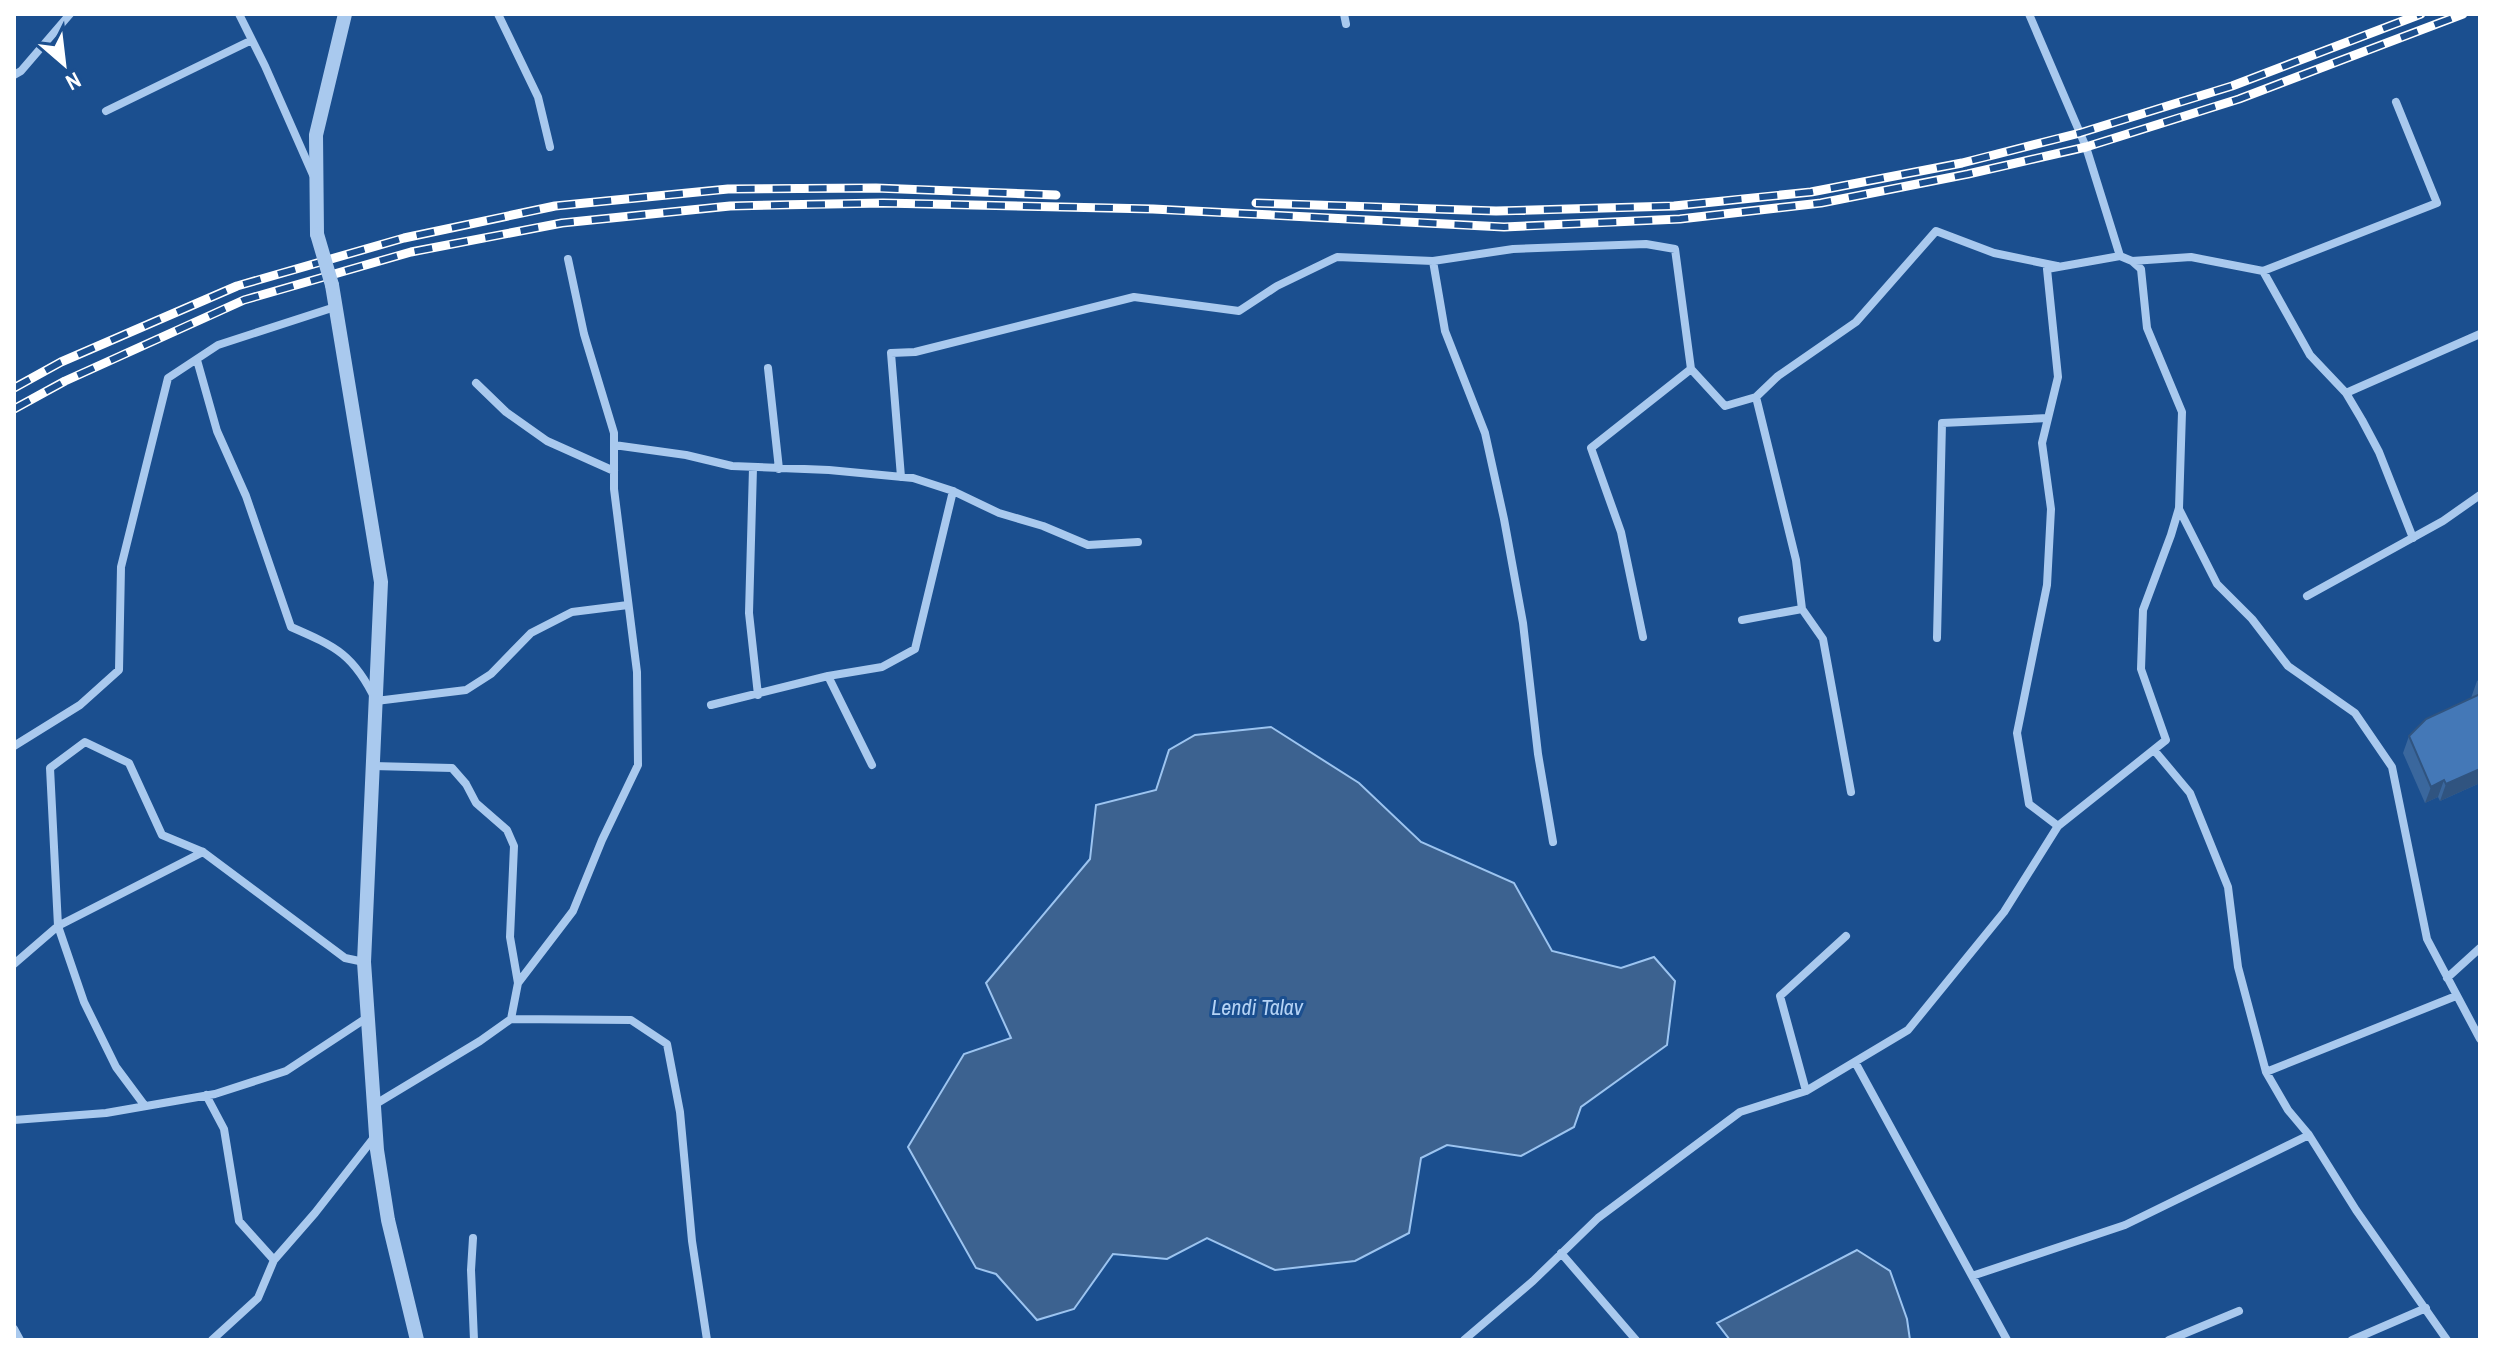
<svg xmlns="http://www.w3.org/2000/svg" width="2494" height="1354" font-family="'Archivo Narrow',sans-serif">
<rect width="100%" height="100%" fill="#1b4f8f"/>
<path fill="#3c6290" stroke="#9cc4f0" stroke-width="2" d="M1271 727 1359 783 1421 842 1514 883 1552 951 1621 968 1654 957 1675 981 1667 1045 1581 1107 1574 1127 1521 1156 1447 1145 1421 1158 1409 1233 1355 1261 1275 1270 1207 1238 1167 1259 1113 1254 1074 1309 1037 1320 996 1274 976 1268 908 1147 964 1054 1011 1038 986 983 1090 859 1096 805 1156 790 1169 750 1195 735Z
M1857 1250 1890 1271 1907 1319 1910 1340H1730L1717 1323Z"/>
<g fill="none" stroke-linecap="round" stroke-linejoin="round">
<path stroke="#a9c9ee" stroke-width="8" d="M239 14 265 66 313 175
M498 14 538 97 550 147
M1344 14 1346 24
M14 75 21 71 70 14
M106 111 252 40
M2132 261 2191 257 2263 271 2310 355 2346 393 2362 420 2379 452 2413 538
M2263 271 2437 203 2396 102
M197 360 217 431 246 496 291 627C337 647 354 655 376 701L466 690 491 674 531 633 572 612 628 605
M768 368 779 469
M476 383 506 412 547 441 614 471
M2346 393 2480 334
M614 445 686 455 732 466 829 470 913 478 953 491 999 513 1043 526 1088 545 1138 542
M753 468 749 613 758 695
M901 477 891 353 915 352 1134 297 1239 311 1277 286 1337 257 1433 261
M2179 509 2217 584 2252 619 2288 666 2355 713 2392 767 2427 939 2480 1039
M2307 596 2443 521 2480 495
M1742 620 1802 609
M1643 637 1621 532 1591 448 1691 369
M1937 638 1942 423 2048 418
M828 676 882 667 915 649 953 491
M711 705 828 676 872 765
M14 746 80 705 119 670 121 567 168 378 218 345 335 307
M2154 750 2190 793 2228 887 2238 967 2266 1072 2288 1110 2309 1135 2356 1210 2447 1340
M373 766 452 768 466 784 476 803 507 830 514 846 510 937 518 983
M1851 792 1823 639 1802 609 1796 560 1756 397 1778 376 1856 322 1936 231 1994 253 2057 266
M2058 826 2029 804 2017 733 2047 585 2051 509 2042 443 2058 377 2047 269 2120 256
M1553 842 1538 754 1523 623 1504 519 1485 433 1445 331 1433 261 1513 249 1646 244 1675 249 1691 369 1725 406 1756 397
M14 964 58 926 203 852
M2447 978 2480 948
M511 1019 631 1020 667 1044 680 1112 692 1241 707 1340
M1855 1062 2007 1340
M2266 1072 2456 996
M1806 1091 1780 996 1846 936
M206 1095 224 1129 239 1221 274 1260
M374 1105 480 1041 511 1019 518 983 573 911 602 840 638 765 637 672 614 489V433L584 334 568 259
M145 1106 116 1067 84 1002 58 926 50 768 85 742 129 763 162 835 203 852 345 958 364 962
M14 1120 106 1113 215 1094 286 1071 368 1017
M473 1238 471 1270 474 1340
M1561 1253 1636 1340
M1972 1276 2125 1225 2309 1135
M14 1329 20 1340
M212 1340 258 1298 274 1260 315 1213 376 1135
M1464 1340 1533 1281 1598 1218 1740 1112 1806 1091 1908 1030 2004 912 2058 826 2166 740 2141 669 2143 610 2171 535 2179 508 2182 412 2147 328 2141 269 2132 261 2120 256 2086 147 2029 14
M2169 1340 2239 1311
M2352 1340 2426 1308"/>
<path stroke="#a9c9ee" stroke-width="14" d="M317 234 316 135 345 14
M332 285 381 582 364 962 377 1150 388 1220 417 1340"/>
<defs>
<path id="rail" d="M1256 203 1496 211 1674 206 1811 192 1962 163 2080 133 2232 86 2421 14
M14 388 61 362 237 286 404 238 555 206 728 189 876 188 1056 195
M14 409 65 381 244 300 411 252 562 223 730 206 883 203 1153 209 1504 227 1680 219 1821 203 1968 174 2086 147 2239 99 2463 14"/>
</defs>
<use href="#rail" stroke="#fff" stroke-width="9"/>
<use href="#rail" stroke="#1b4f8f" stroke-width="6" stroke-dasharray="18" stroke-linecap="butt"/>
<path stroke="#a9c9ee" stroke-width="14" d="M317 234 332 285"/>
</g>
<path fill="#3a679d" d="M2480 679V783L2440 801 2438 797 2425 803 2403 753 2409 736 2471 698 2477 681Z"/>
<path fill="#305480" d="M2480 769V783L2440 801 2446 784Z
M2444 780 2438 797 2425 803 2431 787Z"/>
<path fill="#4478b7" stroke="#305480" stroke-width="2" d="M2480 694V769L2446 784 2444 780 2431 787 2409 736 2426 719Z"/>
<g text-anchor="middle" stroke-width="6" stroke-linejoin="round" paint-order="stroke">
<g font-size="22" font-style="italic" fill="#b5d3f5" stroke="#1b4f8f">
<text x="1257" y="1015">Lendi Talav</text>
</g>
</g>
<rect width="2494" height="1354" fill="none" stroke="#ffffff" stroke-width="32"/>
<g transform="translate(64 64) rotate(152)" stroke="#1b4f8f" stroke-width="6" paint-order="stroke">
<path d="M0-6L14 30L0 20L-14 30Z" fill="#ffffff"/>
<text y="-12" font-size="22" font-weight="bold" text-anchor="middle" fill="#ffffff">N</text>
</g>
</svg>
